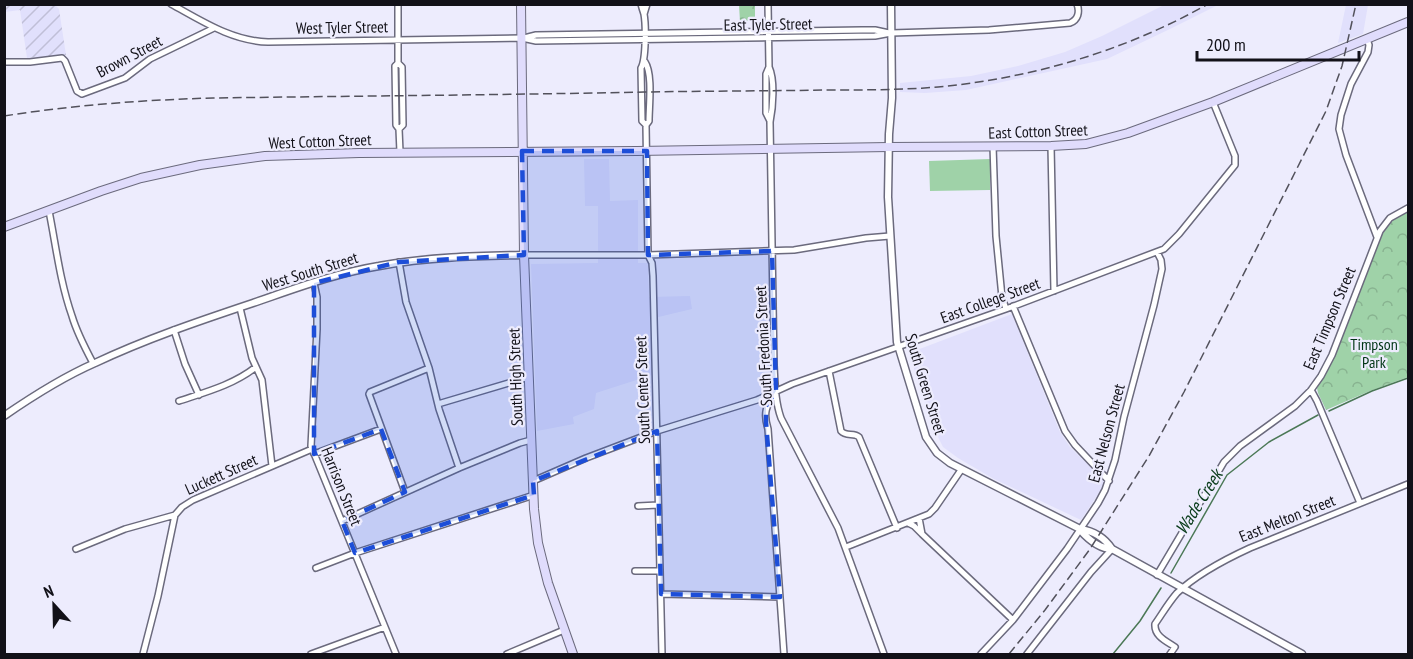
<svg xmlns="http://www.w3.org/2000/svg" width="1413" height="659" font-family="'PT Sans Narrow',sans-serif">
<defs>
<pattern id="industrial-furrows" width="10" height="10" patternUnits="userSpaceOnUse" patternTransform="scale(1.5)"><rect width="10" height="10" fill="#e1e0fc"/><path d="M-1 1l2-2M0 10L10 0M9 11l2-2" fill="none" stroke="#c0bfd7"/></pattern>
<pattern id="forest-crowns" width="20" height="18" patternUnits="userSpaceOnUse" patternTransform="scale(1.5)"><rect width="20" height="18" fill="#9fd2a8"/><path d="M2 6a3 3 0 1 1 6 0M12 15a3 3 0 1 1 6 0" fill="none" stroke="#88b390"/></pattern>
</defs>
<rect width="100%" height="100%" fill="#edecfd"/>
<path fill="#e1e0fc" d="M1166 4 1218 5 1170 29 1107 59 966 90 925 93 900 92V83L971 76 1018 66 1065 52 1102 36Z
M1346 5H1368L1363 34 1338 43Z
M584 159H609L610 201 638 200V263H648L649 297 690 296 692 309 650 319 652 375 596 393 594 409 573 417 574 424 537 431 531 264 598 263V206H585Z
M1012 314 1060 432 1070 447 1105 481 1101 490 1081 520 994 479 958 458 943 447 932 425 909 353Z"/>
<path fill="url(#industrial-furrows)" d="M4 5H55L59 9 66 55 27 58 20 10 5 12Z"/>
<path fill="#9fd2a8" d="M990 159V190L930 191 929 161Z"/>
<path fill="url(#forest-crowns)" d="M739 5H755V18L752 22H740Z
M1408 211V377L1370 391 1326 410 1318 393 1317 388 1334 358 1353 308 1383 233 1394 219Z"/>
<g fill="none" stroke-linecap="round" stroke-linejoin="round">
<path stroke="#4b7856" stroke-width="1.5" d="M1329 411 1372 391 1408 378
M1171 573 1227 475 1269 442 1318 415
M1113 654 1140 621 1161 588"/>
<defs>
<path id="minor" d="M171 4C202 21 232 41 268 42L522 38 536 41 875 36 891 33 989 30 1070 23C1078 20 1080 12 1077 4
M398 4V63L395 66 396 125 399 129 400 152
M641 4C642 8 643 11 644 14 646 25 646 60 641 68L642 121 646 125
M768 4 769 67C775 80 773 107 770 122L774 365C775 383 775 401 781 418L838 528 884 654
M644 14 647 4
M524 38 536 35 862 30H875L889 33
M1367 39 1369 45 1368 52 1351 84 1341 115 1339 129 1346 155 1377 237
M4 62H30L62 58 65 61 77 91 82 94 125 78 150 59 214 28
M645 62C653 74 649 106 649 121L646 125 648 255 652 263 653 276 662 654
M398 63 402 67 403 125 399 129
M769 67 766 74V113L770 121
M993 146 996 236 1002 297 1006 309
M1051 146 1054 291
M49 211C56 246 60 282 72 316 77 333 85 348 93 363
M524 255H648L794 250 866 238 890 236
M399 262 406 302 429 368 439 409 459 468
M314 283 317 297V329L311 446 396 654
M1013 306 1065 431 1075 445 1109 481
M240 308 252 358 262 380 272 466
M174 330 185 364 199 395
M829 371 841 431C846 437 854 432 859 437L897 528
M1311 390 1317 401 1360 503
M775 393C766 406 763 413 768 429L784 654
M179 401C206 392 233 385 256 367
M438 404 529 377
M314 454 381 429
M533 481 586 458 657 431 757 400 792 384 1006 309 1164 249 1179 234 1235 165V156L1213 102
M405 492 369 394 370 392 429 368
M638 506 658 505
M342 521 459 468 520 443 531 440
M908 523 914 526 922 534 919 518
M922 534 1013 620
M846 547 929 514 935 508 961 470
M76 549 125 529 175 515 182 507 193 500 312 449
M316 568 355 553 534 495
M635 571H660
M1157 575 1224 462 1240 446 1295 406 1311 390 1321 376 1332 355 1380 231 1390 218 1408 208
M661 594 780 597
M143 654 158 596 175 515
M311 654 385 627
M507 654 564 630
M981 654 1013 620 1067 549 1098 503 1105 490 1115 460 1124 417 1154 305 1162 269 1161 260 1157 252
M1027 654 1091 572 1112 549
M1170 654 1175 647C1166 641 1154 636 1155 624 1162 614 1169 602 1177 593 1196 575 1226 559 1250 548L1408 484"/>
<path id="tertiary" d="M891 4 892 98 889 134 888 197 897 342 926 437 937 453 950 463 1080 529C1093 531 1104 537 1112 549
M4 416C33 396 63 377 95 363 146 339 199 321 253 303 294 289 336 273 379 266 427 257 476 256 524 255
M1080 530C1088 539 1100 549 1112 549L1302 654"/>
<path id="secondary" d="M521 4 524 255 534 509 538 543 548 583 573 654
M4 227 101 191 141 178 200 165 265 156 359 153 637 151 889 147 1051 146 1086 144 1128 133 1213 102 1408 22"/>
</defs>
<use href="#minor" stroke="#6b6a7d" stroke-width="8"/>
<use href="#tertiary" stroke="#6b6a7d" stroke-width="9"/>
<use href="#secondary" stroke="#6b6a7d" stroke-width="10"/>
<use href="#minor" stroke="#fff" stroke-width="5"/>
<use href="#tertiary" stroke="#fff" stroke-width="6"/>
<use href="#secondary" stroke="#e0dcfc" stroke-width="8"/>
<path stroke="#52515b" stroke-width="1.5" stroke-dasharray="9 4.5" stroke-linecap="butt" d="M4 116C74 105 143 100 213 98 357 96 500 95 644 92 705 91 766 91 826 90 864 90 901 90 938 87 1032 78 1125 51 1208 4
M1009 654 1045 610 1090 549 1149 456 1184 392 1326 111 1342 66 1356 4"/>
</g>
<path fill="#1d4ed8" fill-opacity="0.2" stroke="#1d4ed8" stroke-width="4.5" stroke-dasharray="12 8" stroke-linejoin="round" d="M522 151H647L648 255 772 251 776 391 766 406V422L780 597 661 594 657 431 533 481 534 495 355 553 342 521 405 492 381 429 314 454V283L399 262 524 255Z"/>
<g text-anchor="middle" stroke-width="4.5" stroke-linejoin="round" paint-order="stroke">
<g font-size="16" fill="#121118" stroke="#edecfd">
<text transform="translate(768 24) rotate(-1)" y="6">East Tyler Street</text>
<text transform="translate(342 27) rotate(-1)" y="6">West Tyler Street</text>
<text transform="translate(129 56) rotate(-28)" y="6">Brown Street</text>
<text transform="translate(1038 131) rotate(-2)" y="6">East Cotton Street</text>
<text transform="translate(320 141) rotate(-2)" y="6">West Cotton Street</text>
<text transform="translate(310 271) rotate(-17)" y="6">West South Street</text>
<text transform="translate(990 300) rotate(-20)" y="6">East College Street</text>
<text transform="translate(1329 318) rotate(-67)" y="6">East Timpson Street</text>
<text transform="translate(763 346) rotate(-93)" y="6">South Fredonia Street</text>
<text transform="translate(515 377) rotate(-92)" y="6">South High Street</text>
<text transform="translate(926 384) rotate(73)" y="6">South Green Street</text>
<text transform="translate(642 390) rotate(-92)" y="6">South Center Street</text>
<text transform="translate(1106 433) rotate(-75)" y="6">East Nelson Street</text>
<text transform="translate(221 474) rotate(-24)" y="6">Luckett Street</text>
<text transform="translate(342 486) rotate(68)" y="6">Harrison Street</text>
<text transform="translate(1287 518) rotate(-22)" y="6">East Melton Street</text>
</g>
<g font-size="16" fill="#013514" stroke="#edecfd">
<text x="1374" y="350">Timpson<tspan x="1374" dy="18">Park</tspan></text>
</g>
<g font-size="18" font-style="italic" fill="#083b19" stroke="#edecfd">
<text transform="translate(1199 502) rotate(-58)" y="6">Wade Creek</text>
</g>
</g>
<rect width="1413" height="659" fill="none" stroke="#121118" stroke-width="12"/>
<g transform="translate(54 605) rotate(338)" stroke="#edecfd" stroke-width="4.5" paint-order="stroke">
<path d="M0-4.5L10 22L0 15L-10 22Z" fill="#121118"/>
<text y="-9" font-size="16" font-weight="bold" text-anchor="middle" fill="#121118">N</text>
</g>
<path d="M1197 51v9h162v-9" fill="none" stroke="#121118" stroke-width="3"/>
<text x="1206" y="51" font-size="18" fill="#121118" stroke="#edecfd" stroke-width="4.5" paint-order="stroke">200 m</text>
</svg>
